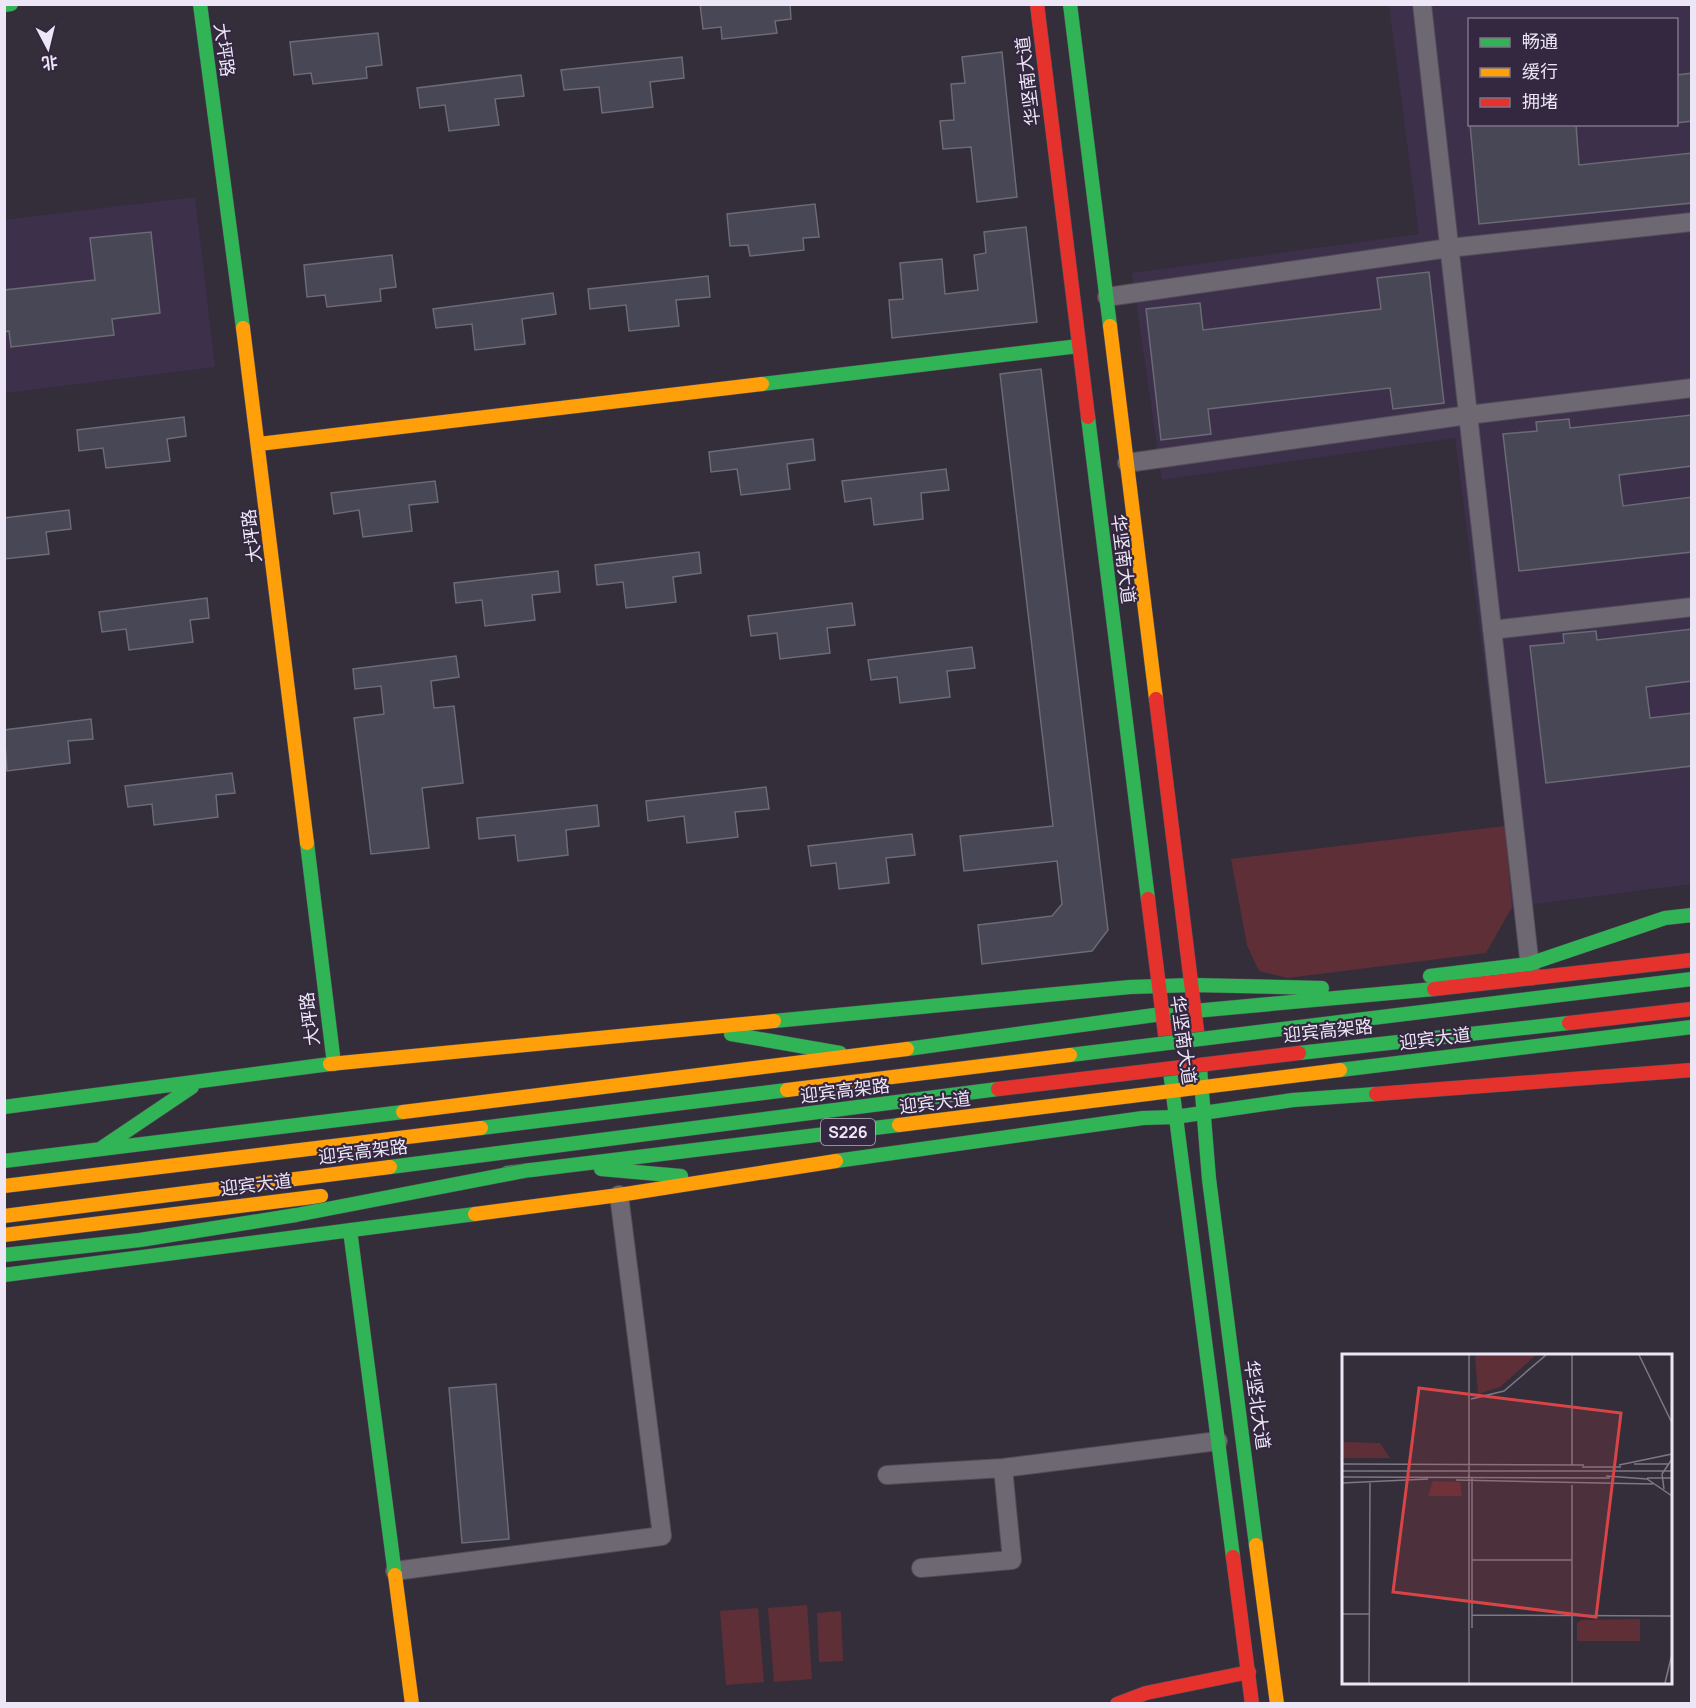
<svg xmlns="http://www.w3.org/2000/svg" width="1696" height="1708" font-family="Manrope,'Noto Sans SC',sans-serif">
<rect width="100%" height="100%" fill="#342e3a"/>
<path fill="#3d304b" fill-rule="evenodd" d="M1389 5H1691V884L1512 907 1505 826 1455 438 1162 480 1132 273 1419 234ZM1470 20H1676V124H1470Z
M195 197 215 367 5 393 4 220Z"/>
<path fill="#5e2f37" d="M1505 826 1512 907 1486 953 1288 978 1259 971 1247 945 1231 859Z
M807 1605 812 1679 774 1682 768 1608Z
M758 1608 764 1682 726 1685 720 1611Z
M841 1611 843 1661 819 1662 817 1613Z"/>
<path fill="#474756" stroke="#6b6a75" stroke-width="1.5" d="M700 4H790L791 19 775 21 777 33 722 39 721 27 703 29Z
M378 33 382 65 366 67 367 78 313 84 311 73 294 75 290 42Z
M1002 52 1017 197 977 202 971 147 943 149 940 121 954 120 951 84 965 83 962 57Z
M682 57 684 78 650 82 653 107 602 113 599 87 564 90 561 70Z
M1692 73V121L1677 123V75Z
M521 75 524 96 495 99 499 125 449 131 445 105 420 108 417 88Z
M1470 124H1576L1579 165 1692 153V203L1479 224Z
M815 204 819 237 803 238 804 250 750 256 748 245 730 246 727 214Z
M1026 227 1037 322 892 338 889 300 903 299 900 263 942 259 945 294 978 290 974 255 986 253 984 232Z
M151 232 160 313 112 319 114 335 11 347 9 331 4 332V290L95 280 90 238Z
M392 255 396 287 380 289 381 301 327 307 325 295 307 297 304 265Z
M1429 272 1444 403 1393 409 1390 388 1208 409 1211 434 1161 440 1146 309 1200 303 1203 330 1381 309 1377 278Z
M708 276 710 297 676 300 679 326 629 331 626 305 590 309 588 289Z
M553 293 556 314 522 319 525 344 475 350 472 324 436 328 433 309Z
M1041 369 1108 930 1092 951 982 964 978 925 1052 916 1062 904 1057 861 964 871 960 836 1053 826 1000 374Z
M1692 415V466L1619 475 1623 506 1692 497V552L1519 571 1503 434 1537 431 1536 422 1569 419 1570 428Z
M184 417 186 436 167 439 170 461 106 468 103 448 79 451 77 430Z
M813 439 815 460 787 464 790 489 741 495 737 469 711 472 709 452Z
M946 469 949 490 921 493 923 519 874 525 871 498 845 502 842 481Z
M435 481 438 502 409 505 412 531 363 537 359 510 334 514 331 493Z
M69 510 71 529 46 532 49 554 4 559V518Z
M699 552 701 573 673 577 676 602 626 608 623 582 597 585 595 565Z
M558 571 560 592 532 595 535 620 485 626 482 600 456 603 454 583Z
M207 598 209 618 190 620 193 642 129 650 126 629 102 632 99 612Z
M852 603 855 625 827 628 830 653 780 659 777 633 751 636 748 616Z
M1692 629V681L1646 687 1650 718 1692 713V766L1546 783 1530 646 1564 643 1563 634 1596 631 1597 640Z
M972 647 975 668 947 671 950 697 900 703 897 677 871 680 868 660Z
M456 656 459 677 431 681 434 708 454 706 463 783 422 788 429 848 371 854 354 718 384 714 381 686 355 689 353 669Z
M91 719 93 739 68 741 70 763 7 771 4 730Z
M232 773 235 793 216 795 218 817 154 825 152 804 128 807 125 786Z
M766 787 769 809 735 812 738 837 687 843 684 816 648 821 646 801Z
M597 805 599 826 566 830 568 855 518 861 515 835 479 839 477 818Z
M912 834 915 855 886 858 889 883 839 889 836 863 811 866 808 846Z
M496 1384 509 1539 462 1543 449 1388Z"/>
<g fill="none" stroke-linecap="round" stroke-linejoin="round">
<defs>
<path id="street" d="M1422 4 1531 976
M1107 297 1449 248 1692 222
M1127 463 1468 415 1692 388
M1492 630 1692 607
M887 1475 1003 1468 1218 1441
M921 1568 1012 1560 1003 1468
M395 1571 662 1536 619 1195"/>
<path id="fast" d="M200 4 243 328
M1070 4 1110 326
M4 5 11 4
M762 384 1079 346
M1088 417 1148 899
M307 843 334 1064
M1430 976 1529 964 1665 918 1692 915
M774 1021 1130 987 1193 985 1322 988
M731 1034 840 1053
M907 1049 1162 1014 1434 989
M1200 1068 1209 1179 1256 1545
M1340 1070 1692 1027
M1170 1071 1233 1557
M4 1107 330 1064
M100 1149 192 1087
M4 1161 403 1112
M836 1161 1143 1118 1175 1117 1293 1100 1376 1094
M601 1169 681 1176
M507 1173 899 1125
M350 1230 395 1575
M4 1275 475 1214"/>
<path id="slow" d="M1110 326 1156 699
M243 328 307 843
M259 444 762 384
M330 1064 774 1021
M403 1112 907 1049
M899 1125 1340 1070
M475 1214 619 1195 836 1161
M4 1235 321 1196
M1256 1545 1277 1704
M395 1575 412 1704"/>
<path id="jam" d="M1037 4 1088 417
M1156 699 1197 1031
M1148 899 1165 1034
M1434 989 1692 960
M1376 1094 1692 1070
M1233 1557 1252 1704
M1117 1704 1146 1693 1249 1672"/>
</defs>
<use href="#street" stroke="#524c58" stroke-width="20"/>
<use href="#fast" stroke="#524c58" stroke-width="15"/>
<use href="#slow" stroke="#524c58" stroke-width="15"/>
<use href="#jam" stroke="#524c58" stroke-width="15"/>
<use href="#street" stroke="#6d6872" stroke-width="18"/>
<use href="#fast" stroke="#30b455" stroke-width="14"/>
<use href="#slow" stroke="#ff9f0a" stroke-width="14"/>
<use href="#jam" stroke="#e5322d" stroke-width="14"/>
<defs>
<path id="fast-bridge" d="M1299 1053 1569 1023
M1070 1055 1692 979
M481 1128 787 1090
M390 1167 998 1089
M4 1255 140 1240 296 1215 529 1170"/>
<path id="slow-bridge" d="M787 1090 1070 1055
M4 1186 481 1128
M4 1216 390 1167"/>
<path id="jam-bridge" d="M1569 1023 1692 1009
M998 1089 1299 1053"/>
</defs>
<use href="#fast-bridge" stroke="#524c58" stroke-width="15" stroke-linecap="butt"/>
<use href="#slow-bridge" stroke="#524c58" stroke-width="15" stroke-linecap="butt"/>
<use href="#jam-bridge" stroke="#524c58" stroke-width="15" stroke-linecap="butt"/>
<use href="#fast-bridge" stroke="#30b455" stroke-width="14"/>
<use href="#slow-bridge" stroke="#ff9f0a" stroke-width="14"/>
<use href="#jam-bridge" stroke="#e5322d" stroke-width="14"/>
</g>
<g text-anchor="middle" stroke-width="4.5" stroke-linejoin="round" paint-order="stroke">
<rect fill="#342840" stroke="#b6adbf" stroke-width="1.5" x="821" y="1119" width="54" height="26" rx="4.5"/>
<g font-size="16" font-weight="bold" fill="#ede6f6">
<text x="848" y="1138">S226</text>
</g>
<g font-size="18" fill="#ede6f6" stroke="#342840">
<text transform="translate(224 50) rotate(82)" y="6">大坪路</text>
<text transform="translate(1028 81) rotate(-97)" y="6">华坚南大道</text>
<text transform="translate(252 536) rotate(-97)" y="6">大坪路</text>
<text transform="translate(1123 559) rotate(83)" y="6">华坚南大道</text>
<text transform="translate(310 1019) rotate(-97)" y="6">大坪路</text>
<text transform="translate(1328 1031) rotate(-6)" y="6">迎宾高架路</text>
<text transform="translate(1435 1039) rotate(-7)" y="6">迎宾大道</text>
<text transform="translate(1183 1040) rotate(82)" y="6">华坚南大道</text>
<text transform="translate(845 1091) rotate(-7)" y="6">迎宾高架路</text>
<text transform="translate(935 1103) rotate(-7)" y="6">迎宾大道</text>
<text transform="translate(363 1152) rotate(-7)" y="6">迎宾高架路</text>
<text transform="translate(256 1185) rotate(-7)" y="6">迎宾大道</text>
<text transform="translate(1257 1405) rotate(82)" y="6">华坚北大道</text>
</g>
</g>
<g transform="translate(1342 1354)">
<rect width="330" height="330" fill="#342e3a"/>
<path d="M133 1H194L158 33 136 40ZM0 88 38 89 48 104H0ZM91 127 118 128 120 142H86ZM298 265V287H235V269L239 266Z" fill="#5e2f37"/>
<path fill="none" stroke="#7e7885" stroke-width="1.5" d="M230 1V111M297 1 330 69M129 45 162 37 204 1M0 110 242 111M292 110H326M277 111 330 100M240 113H279M0 117H330M264 122 305 125 330 142M0 123 268 124M130 124V274M305 124H330M114 126 311 130M0 129 86 125M230 131V329M322 135 320 120 330 105M130 206H230M0 260H27M130 261 330 262M27 329 28 129M127 329V1M323 329 330 300"/>
<path fill="#d94447" fill-opacity="0.15" stroke="#d94447" stroke-width="3" d="M77 34 279 59 254 263 51 238Z"/>
<rect width="330" height="330" fill="none" stroke="#ede6f6" stroke-width="3"/>
</g>
<rect width="1696" height="1708" fill="none" stroke="#ede6f6" stroke-width="12"/>
<rect x="1468" y="18" width="210" height="108" fill="#342840" stroke="#7e7489" stroke-width="1.5"/>
<rect x="1480" y="38" width="30" height="9" fill="#30b455" stroke="#7e7489" stroke-width="1.5"/>
<text x="1522" y="48" font-size="18" fill="#ede6f6">畅通</text>
<rect x="1480" y="68" width="30" height="9" fill="#ff9f0a" stroke="#7e7489" stroke-width="1.5"/>
<text x="1522" y="78" font-size="18" fill="#ede6f6">缓行</text>
<rect x="1480" y="98" width="30" height="9" fill="#e5322d" stroke="#7e7489" stroke-width="1.5"/>
<text x="1522" y="108" font-size="18" fill="#ede6f6">拥堵</text>
<g transform="translate(48 48) rotate(173)" stroke="#342840" stroke-width="4.5" paint-order="stroke">
<path d="M0-4.5L10 22L0 15L-10 22Z" fill="#ede6f6"/>
<text y="-9" font-size="16" font-weight="bold" text-anchor="middle" fill="#ede6f6">北</text>
</g>
</svg>
